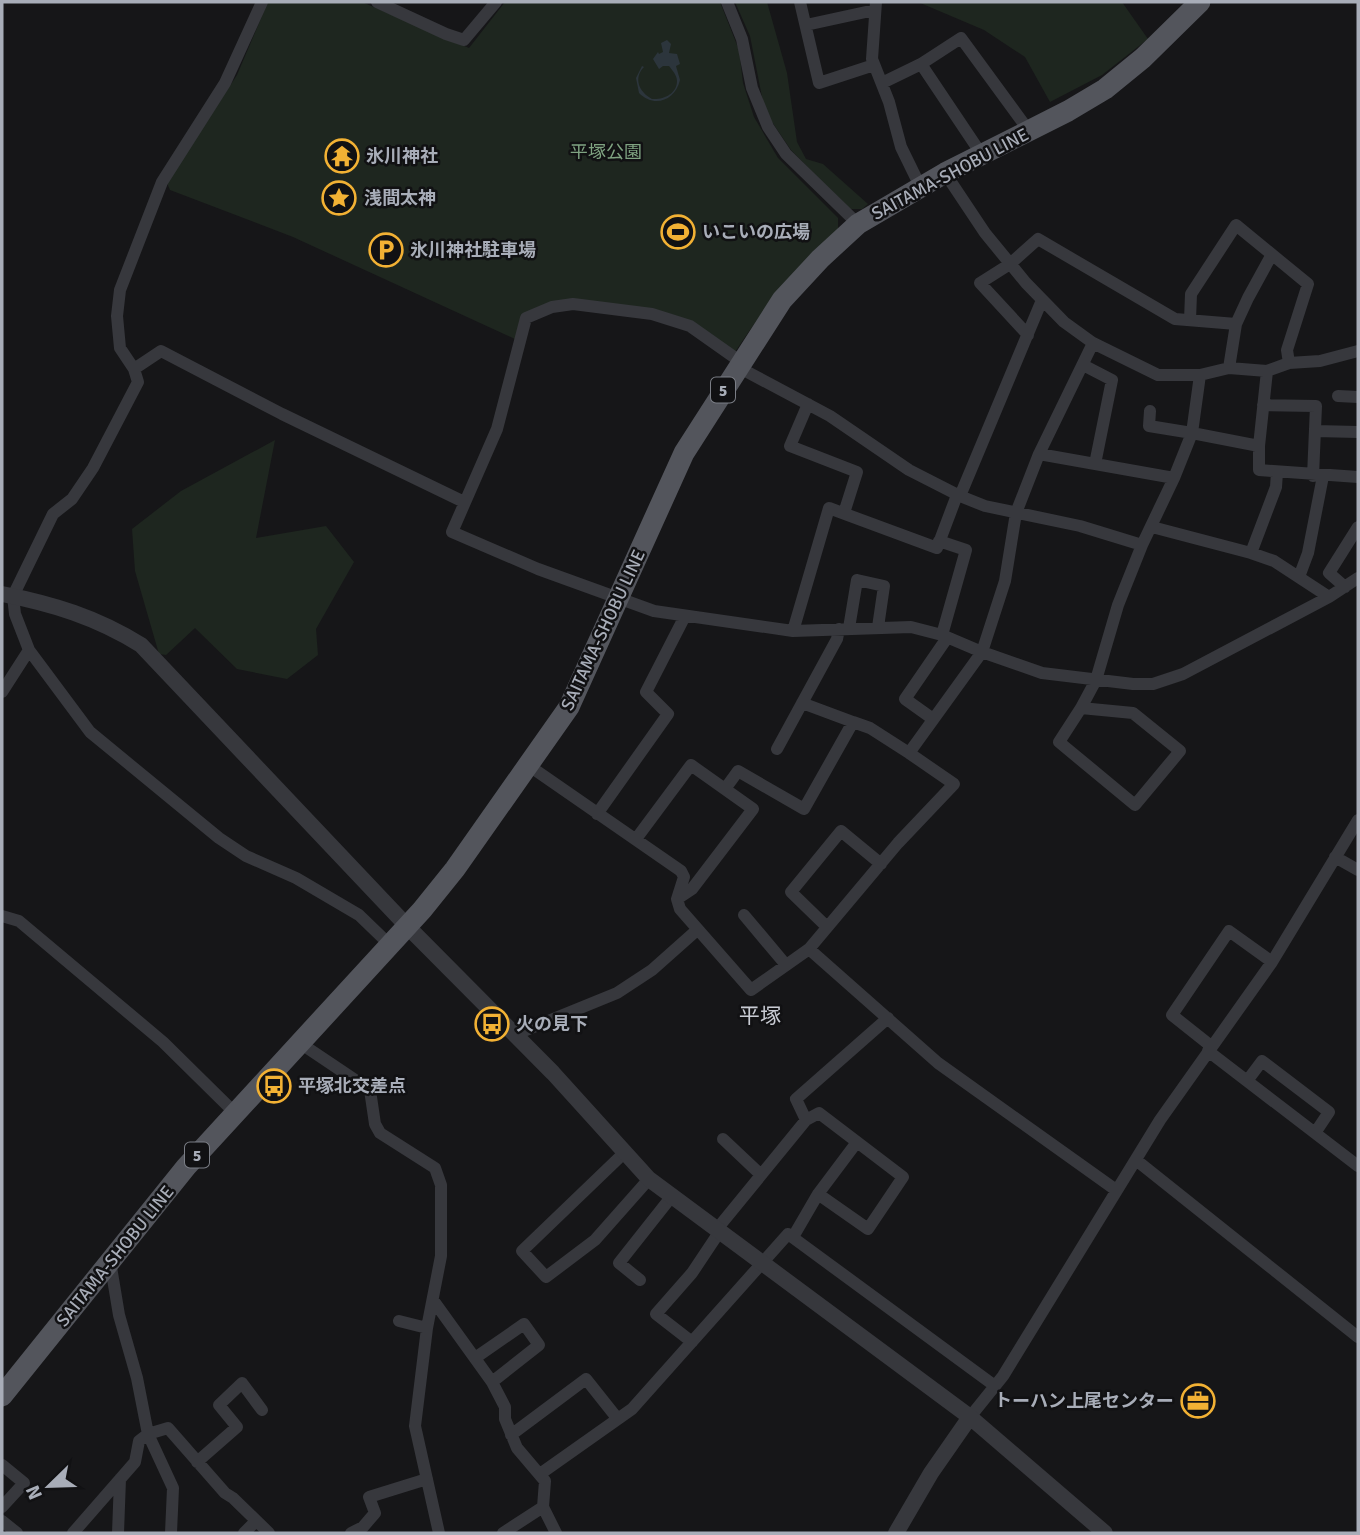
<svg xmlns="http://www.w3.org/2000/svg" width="1360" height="1535" font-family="Signika,'Noto Sans JP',sans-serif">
<rect width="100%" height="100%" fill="#161618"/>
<path fill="#1e261f" d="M268 2H362L469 48 505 2H720L739 50 743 83 754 117 778 158 838 218V229C798 266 765 306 735 352L692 322 573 299 523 314 515 339 293 237 170 190 167 183 237 75Z
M735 2H767L787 73 797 142 806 159 823 164 868 204 862 209H849L791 150 772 122 763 102 750 36Z
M918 2H1122L1148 39 1102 75 1050 102 1025 57 984 30Z
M275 440 256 538 326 526 354 562 316 629 318 655 287 679 237 669 195 628 166 655 159 654 135 571 132 529 181 491Z"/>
<path fill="#2c353c" d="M667 40 671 44 669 53 677 54 680 64 676 66 680 80C675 101 654 108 639 93L636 78 642 66 644 67C633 78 639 92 652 99 663 100 677 94 677 81 677 75 672 70 669 66H663L659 69 653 59 658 52 659 54 663 52 661 43Z"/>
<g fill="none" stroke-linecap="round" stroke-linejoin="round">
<path stroke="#37383d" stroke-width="12" d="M262 2 225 83 162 182 120 290 117 316 120 348 134 369 138 382 93 468 72 499 53 514 13 596 15 614 29 650 90 732 219 838 246 856 296 878 359 915 389 944
M377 2 446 34 464 40 496 2
M727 2 742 39 752 88 768 127 786 154 858 224
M800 2 819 83 874 65
M876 2 872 59 889 102 901 147 921 188
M806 25 875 10
M921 64 982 155
M882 83 921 64 961 38 1029 131
M945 173 985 233 1026 283 1064 322 1093 343 1158 375H1200L1229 368 1236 324 1248 298 1271 256
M1190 320 1191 294 1236 225 1308 284 1287 350 1289 363
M1028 335 980 283 1010 264 1038 239 1175 319 1236 324
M1358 351 1320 361 1289 363 1267 371 1259 446V470L1358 477
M741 362 690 326 652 314 573 304 552 307 526 318 497 429 452 532 538 569 654 611 793 631 911 627 942 635 982 652 1042 673 1133 684H1153L1183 674 1329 597
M1083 365 1112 380 1095 464
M738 367 830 416 909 470 960 496 985 506 1080 526 1142 545
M1229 368 1267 371
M134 369 161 351 282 414 464 502
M1200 375 1192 433 1259 446
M1338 396 1358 397
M808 404 790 446 857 472 844 513
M1263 405 1316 406 1313 476
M1315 431 1358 432
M1039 454 1174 478 1192 433 1149 426 1150 411
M960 496 1042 300
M1152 527 1251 553 1276 487 1277 472
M939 541 966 550 942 635
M1251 553 1274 561 1329 597 1358 578
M1299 577 1308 553 1323 476
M1345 587 1329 573 1358 527
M849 628 857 580 884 586 878 627
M793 631 829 508 937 548 957 495
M2 692 29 650
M802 703 853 722
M1081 708 1133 713 1180 751 1135 805 1059 742 1081 708 1096 680 1118 605 1142 545 1174 478
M933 719 905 699 947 638
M777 749 837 639 839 629
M528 765 681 871 684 877 677 899 680 909 751 990 809 949 938 1063 1116 1190
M725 789 738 771 804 809 853 722 870 728 909 753
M597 814 668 714 646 692 685 616
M636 839 691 765 753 809 692 889 677 899
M1335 857 1358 870
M744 915 786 965
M2 916 19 921 163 1042 235 1113
M827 927 791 892 841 831 881 864
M809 949 898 843 954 784 909 753 982 652 1005 581 1016 513 1039 454 1093 343
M514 1035 617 993 652 970 697 930
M300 1043 370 1090 375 1124 380 1133 435 1168 441 1185V1256L427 1328 415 1426 439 1533
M1211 1046 1172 1015 1229 931 1272 962
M1208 1051 1358 1166
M1247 1081 1262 1061 1329 1112 1315 1133
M806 1120 796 1099 888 1018
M723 1139 761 1175
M624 1153 522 1251 546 1277 595 1240 649 1179
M1136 1160 1358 1337
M717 1229 806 1120 819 1113 903 1177 868 1229 818 1194
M793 1237 818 1194 857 1142
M110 1261 119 1315 137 1378 148 1434 173 1488 171 1533
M640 1280 619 1263 672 1196
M433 1300 492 1382 505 1407V1419L517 1448 545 1481 543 1507 556 1533
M399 1321 427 1328
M692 1342 656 1314 692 1273 720 1231
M475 1358 524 1324 539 1345 492 1382
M970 1417 1003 1376 1160 1120 1272 962 1358 820
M511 1435 586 1379 617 1418
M197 1462 237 1427 219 1405 242 1383 262 1410
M2 1465 24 1483 2 1507
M540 1474 632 1409 788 1234 995 1386
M2 1521 17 1533
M73 1533 135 1462 139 1441 148 1434 168 1428 225 1493 233 1498 269 1533
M118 1533 120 1479
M244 1533 256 1521
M351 1533 363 1527 375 1513 369 1497 427 1479
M503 1533 543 1507"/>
<path stroke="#37383d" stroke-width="16" d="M2 594C53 604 96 617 141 645L407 926 553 1073 649 1179 970 1417 1105 1533
M896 1533 931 1473 970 1417"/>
<path stroke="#53555c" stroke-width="21" d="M2 1396 186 1167 422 910 455 869 569 707 684 453 782 300 820 259 858 224 945 173 1068 111 1105 89 1143 58 1200 2"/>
</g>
<defs>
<symbol id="temple-ring" viewBox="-11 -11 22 22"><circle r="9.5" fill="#111113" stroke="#f2b134" stroke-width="1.5"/><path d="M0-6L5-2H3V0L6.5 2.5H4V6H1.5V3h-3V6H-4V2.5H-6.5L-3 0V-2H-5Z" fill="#f2b134"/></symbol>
<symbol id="sight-ring" viewBox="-11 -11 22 22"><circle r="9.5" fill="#111113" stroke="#f2b134" stroke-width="1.5"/><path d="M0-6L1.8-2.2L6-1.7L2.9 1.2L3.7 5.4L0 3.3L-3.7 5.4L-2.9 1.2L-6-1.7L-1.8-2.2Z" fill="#f2b134"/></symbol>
<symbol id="stadium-ring" viewBox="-11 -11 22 22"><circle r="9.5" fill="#111113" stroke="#f2b134" stroke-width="1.5"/><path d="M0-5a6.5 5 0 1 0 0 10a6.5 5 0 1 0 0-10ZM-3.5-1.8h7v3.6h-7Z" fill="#f2b134"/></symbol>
<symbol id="parking-ring" viewBox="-11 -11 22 22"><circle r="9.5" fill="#111113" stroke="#f2b134" stroke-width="1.5"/><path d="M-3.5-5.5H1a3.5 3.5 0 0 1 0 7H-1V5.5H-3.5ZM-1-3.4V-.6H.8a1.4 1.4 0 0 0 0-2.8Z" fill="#f2b134"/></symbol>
<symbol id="bus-ring" viewBox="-11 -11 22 22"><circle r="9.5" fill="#111113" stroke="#f2b134" stroke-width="1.5"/><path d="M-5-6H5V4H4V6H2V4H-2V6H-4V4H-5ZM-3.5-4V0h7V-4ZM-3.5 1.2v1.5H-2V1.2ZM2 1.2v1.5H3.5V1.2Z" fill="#f2b134"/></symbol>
<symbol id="office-ring" viewBox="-11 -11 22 22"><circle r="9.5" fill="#111113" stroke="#f2b134" stroke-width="1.5"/><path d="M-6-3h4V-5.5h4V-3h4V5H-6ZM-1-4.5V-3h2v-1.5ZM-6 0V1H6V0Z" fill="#f2b134"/></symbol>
</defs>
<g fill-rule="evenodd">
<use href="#temple-ring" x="323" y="137" width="38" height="38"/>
<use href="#sight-ring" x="320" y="179" width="38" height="38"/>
<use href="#stadium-ring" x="659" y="213" width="38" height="38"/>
<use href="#parking-ring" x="367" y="231" width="38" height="38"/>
<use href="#bus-ring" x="473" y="1005" width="38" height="38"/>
<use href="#bus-ring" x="255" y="1067" width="38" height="38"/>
<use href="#office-ring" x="1179" y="1382" width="38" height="38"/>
</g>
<g text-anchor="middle" stroke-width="5" stroke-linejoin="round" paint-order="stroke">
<g fill="#111113" stroke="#7b7e86" stroke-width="2">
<rect x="711" y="377.5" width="24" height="25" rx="5"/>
<rect x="185" y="1142.5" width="24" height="25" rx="5"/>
</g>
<g font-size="16" font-weight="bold" fill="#a8adb8">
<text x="723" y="396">5</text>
<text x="197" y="1161">5</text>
</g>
<g font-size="18" fill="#7fa381" stroke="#111113">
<text x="606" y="158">平塚公園</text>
</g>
<g font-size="18" font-weight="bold" fill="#a8adb8" stroke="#111113" text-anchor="start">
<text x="366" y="162">氷川神社</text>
<text x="364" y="204">浅間太神</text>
<text x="702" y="238">いこいの広場</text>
<text x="410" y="256">氷川神社駐車場</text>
<text x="516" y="1030">火の見下</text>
<text x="298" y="1092">平塚北交差点</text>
<text x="1174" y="1407" text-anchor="end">トーハン上尾センター</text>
</g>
<g font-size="18" fill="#a8adb8" stroke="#111113">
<text transform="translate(950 174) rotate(-28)" y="6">SAITAMA-SHOBU LINE</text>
<text transform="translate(603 630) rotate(-65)" y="6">SAITAMA-SHOBU LINE</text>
<text transform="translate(115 1256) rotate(-51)" y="6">SAITAMA-SHOBU LINE</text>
</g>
<g font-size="21" fill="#c9ccd4" stroke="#111113">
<text x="760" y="1023">平塚</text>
</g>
</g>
<rect width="1360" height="1535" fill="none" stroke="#a8adb8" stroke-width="7"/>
<g transform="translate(49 1486) rotate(247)" stroke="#111113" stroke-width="5" paint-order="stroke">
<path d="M0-5L12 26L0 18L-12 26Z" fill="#a8adb8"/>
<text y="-10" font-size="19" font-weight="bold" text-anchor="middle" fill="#a8adb8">N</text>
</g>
</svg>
